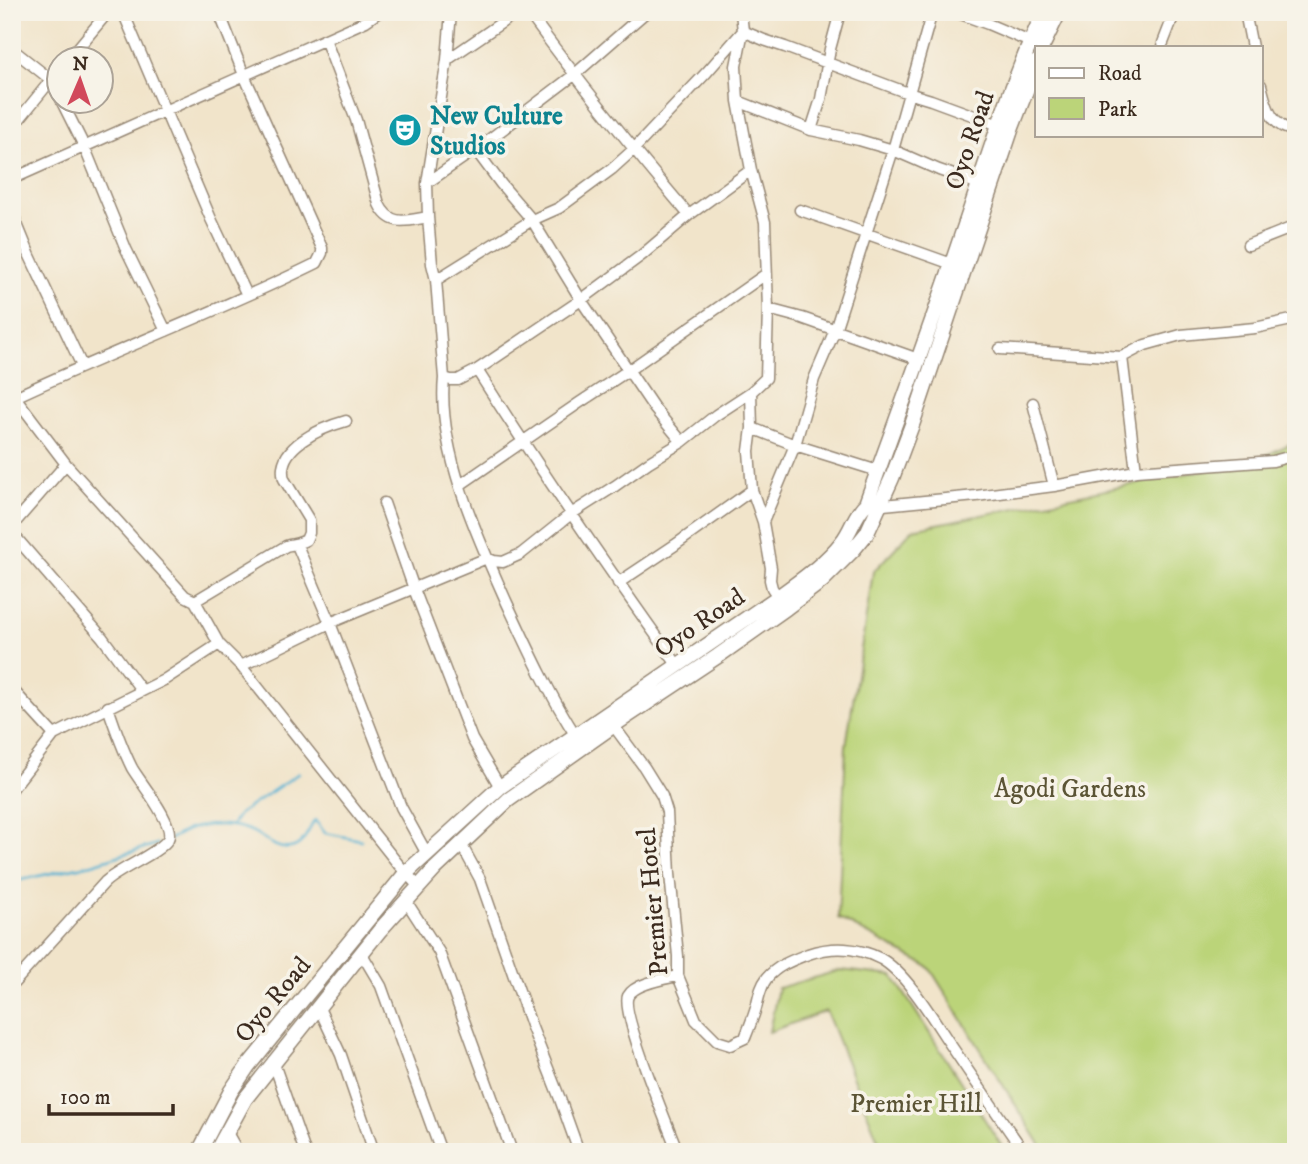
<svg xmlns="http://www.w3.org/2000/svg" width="1308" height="1164" font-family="'IM FELL DW Pica',serif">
<rect width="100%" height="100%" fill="#f7f3e8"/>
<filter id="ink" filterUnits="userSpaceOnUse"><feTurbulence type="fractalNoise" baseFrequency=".0143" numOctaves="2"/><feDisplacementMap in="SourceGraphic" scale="14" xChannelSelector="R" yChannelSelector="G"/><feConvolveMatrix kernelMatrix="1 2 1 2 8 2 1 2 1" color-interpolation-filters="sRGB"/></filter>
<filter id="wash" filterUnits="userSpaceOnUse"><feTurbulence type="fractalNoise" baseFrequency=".00686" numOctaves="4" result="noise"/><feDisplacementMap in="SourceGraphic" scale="28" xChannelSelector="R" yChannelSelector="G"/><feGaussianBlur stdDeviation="1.57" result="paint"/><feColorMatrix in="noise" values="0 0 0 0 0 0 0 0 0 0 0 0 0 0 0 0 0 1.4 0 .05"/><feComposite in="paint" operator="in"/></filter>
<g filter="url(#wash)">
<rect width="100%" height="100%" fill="#f1e4ca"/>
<path fill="#bbd479" stroke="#7b7f4c" stroke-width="2" d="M1296 441V1152H1045L929 967 838 918 846 746 873 572 913 529 1258 459Z
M841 970 893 976 1001 1145 1007 1152H883L826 1011 769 1032 778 988Z"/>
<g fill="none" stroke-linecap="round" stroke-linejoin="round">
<path stroke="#55b2d3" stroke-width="2.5" d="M231 826 239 814 299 773
M170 839C177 836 183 831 190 829 209 823 236 823 255 833 266 839 276 850 290 848 304 846 308 830 315 820L325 833 361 840
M12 882 92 864 157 844"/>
</g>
</g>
<g filter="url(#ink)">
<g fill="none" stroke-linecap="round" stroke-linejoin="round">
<defs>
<path id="minor" d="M123 12 211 219 247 295
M451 12 447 60 427 183 428 217 432 264 436 280 444 378 451 380H458L477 370 581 300 642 255 689 215 751 170
M528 12C579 82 633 149 689 215
M741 12 743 31 736 66 738 101 751 170 765 222 768 309 766 378 751 392 752 428 749 451 752 490 763 522 771 568 770 580 772 588 778 597
M955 12 988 24 1030 42
M1245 12 1252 47
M325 39 356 120 379 204C390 227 406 221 428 217
M1163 43 1175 12
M12 49 50 79 60 97
M68 60 108 12
M447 60 517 12
M1261 85C1266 105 1271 129 1296 130
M738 101 811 130 859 140 893 150 939 170 979 184
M62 102 84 146 126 249 166 331
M12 128 60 69
M811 130 821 99 830 49 840 12
M475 149 501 184 532 220 581 300 654 408 682 442
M12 179 366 21 379 12
M427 183 482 145 574 75 646 12
M800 210 952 264
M12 212 30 256 82 366
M1248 245 1296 226
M436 280 532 220 559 208 612 169 633 150 707 72 743 31 764 40 785 47 908 93 931 100 999 125
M768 309 802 318 918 359
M1000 349 1122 357 1145 345 1181 335 1255 328 1296 319
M1122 357 1136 471
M477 370C541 471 608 569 678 666
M444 378C437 450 478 538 507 603 528 648 549 694 576 736
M12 393 66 464 185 596 195 601 219 644 241 666 398 864 419 887
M15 397C115 350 218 312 317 263L322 253V248L244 75 219 12
M1033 403 1054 486
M752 428 795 445 878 471
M460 485 579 403 629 370 766 274
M384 503 414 589 472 739 500 787
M873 506 976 496 1054 486 1136 471 1273 461 1288 457 1296 452
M763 522 795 445 814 379 835 330 893 150 932 12
M12 526 66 464
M12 533 102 637 142 691
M297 545 330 623 401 807 427 854
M618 583 675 545 752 490
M195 601 286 546C293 544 299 544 306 540L309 533V520L284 479C275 447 321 428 346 421
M241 666 330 623 487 558 494 561 503 562 521 554 571 514 615 486 649 462 682 442 716 415 751 392
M12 689 54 735
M610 721 644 767 662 796 667 812 670 874 678 956V976L696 1020 717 1041 730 1045 745 1038C749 1028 753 1018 756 1008 759 997 760 987 767 978 778 965 793 960 808 954 832 946 858 947 881 959 906 973 932 1017 948 1041 973 1078 998 1115 1024 1152
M12 789 54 735 164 680 219 644
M461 844 480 879 531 1025 560 1099 579 1152
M406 901 439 952 512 1152
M362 954 381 986 441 1152
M12 985 105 882C120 868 160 853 168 839 176 825 140 782 132 768 122 748 115 728 108 707
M319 1008 341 1055 374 1152
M273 1061 305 1152
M226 1131 238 1152
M678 1152C669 1129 620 1012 628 996 635 983 665 979 678 976"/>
<path id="major" d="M1042 47 1059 12
M199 1152 231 1091 248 1066 406 873 500 787 778 597C801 580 825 564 842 542 852 530 855 513 866 504 898 415 931 327 961 237 987 162 1010 84 1044 12
M216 1152 245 1099 380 930 435 869 508 800 614 725 718 656 786 608 822 581 853 550 867 533 892 478 913 422 1011 130 1037 62"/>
</defs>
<use href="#minor" stroke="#968774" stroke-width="13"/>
<use href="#major" stroke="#968774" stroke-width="17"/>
<use href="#minor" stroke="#fff" stroke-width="10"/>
<use href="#major" stroke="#fff" stroke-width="14"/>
</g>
</g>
<defs>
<symbol id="theatre-disc" viewBox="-11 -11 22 22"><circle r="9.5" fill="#0f9aa8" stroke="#f7f3e8"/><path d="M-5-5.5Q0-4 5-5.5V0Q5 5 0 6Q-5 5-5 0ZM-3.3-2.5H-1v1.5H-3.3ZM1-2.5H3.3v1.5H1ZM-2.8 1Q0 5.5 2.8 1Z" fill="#fff"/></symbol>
</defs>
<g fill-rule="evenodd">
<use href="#theatre-disc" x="386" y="111" width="38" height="38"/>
</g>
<g text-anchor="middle" stroke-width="7" stroke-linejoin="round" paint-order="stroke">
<g font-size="26" font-weight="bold" fill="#0d838f" stroke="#f7f3e8" text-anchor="start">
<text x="430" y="124">New Culture<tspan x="430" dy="30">Studios</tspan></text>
</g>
<g font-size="26" fill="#3b2a1e" stroke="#f7f3e8">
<text transform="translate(969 140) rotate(-71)" y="9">Oyo Road</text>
<text transform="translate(699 622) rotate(-34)" y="9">Oyo Road</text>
<text transform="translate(652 902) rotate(-95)" y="9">Premier Hotel</text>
<text transform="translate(272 999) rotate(-50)" y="9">Oyo Road</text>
</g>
<g font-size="26" fill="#5b5435" stroke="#f7f3e8">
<text x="1070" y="797">Agodi Gardens</text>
<text x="916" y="1112">Premier Hill</text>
</g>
</g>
<rect width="1308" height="1164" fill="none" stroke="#f7f3e8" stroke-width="42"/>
<rect x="1035" y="46" width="228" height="91" fill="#f7f3e8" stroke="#aca397" stroke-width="2"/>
<rect x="1049" y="68" width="35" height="10" fill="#ffffff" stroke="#aca397" stroke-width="2"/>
<text x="1098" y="80" font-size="21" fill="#3b2a1e">Road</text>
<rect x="1049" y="98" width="35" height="21" fill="#bbd479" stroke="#aca397" stroke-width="2"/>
<text x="1098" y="116" font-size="21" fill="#3b2a1e">Park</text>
<g transform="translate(80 80) rotate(2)"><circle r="33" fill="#f7f3e8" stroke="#aca397" stroke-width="2"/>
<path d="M0-5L12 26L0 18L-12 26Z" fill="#d1495b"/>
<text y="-10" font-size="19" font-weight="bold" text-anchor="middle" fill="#3b2a1e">N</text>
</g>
<path d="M49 1104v10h124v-10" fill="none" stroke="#3b2a1e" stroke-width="3.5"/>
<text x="60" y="1104" font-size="21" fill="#3b2a1e" stroke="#f7f3e8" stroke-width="5" paint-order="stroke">100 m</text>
</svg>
